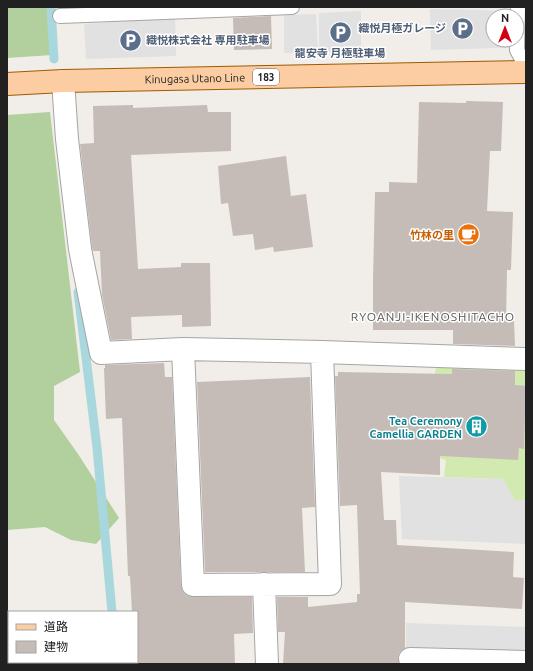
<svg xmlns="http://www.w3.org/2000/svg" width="533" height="671" font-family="Ubuntu,'Noto Sans JP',sans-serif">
<rect width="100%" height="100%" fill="#f1ede8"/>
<path fill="#d2eaaf" d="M436 365 526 369V500L515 501 503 479 444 477 446 460 437 457 433 398Z"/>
<path fill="#b1d09d" d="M7 7H52V55L7 58Z
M50 112 80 372 54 386V420L78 454 119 518 96 544 71 540 45 527 7 530V115Z"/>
<path fill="#e1e1e1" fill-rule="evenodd" d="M430 9 483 10 523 13 522 47 431 50ZM493 16H517V40H493Z
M361 11V52H319V13Z
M316 14 318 53H284V15Z
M175 18 176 56 86 59 84 24Z
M399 476 503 479 515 501 526 500V544L402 539Z
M406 623 526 627V664L406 663Z"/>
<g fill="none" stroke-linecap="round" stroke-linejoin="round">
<path stroke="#a9d7de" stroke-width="9" d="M51 7 54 59
M78 292 97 448 112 612
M117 662V664"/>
</g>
<path fill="#c6bcb7" d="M271 16 272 49 234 50 233 18Z
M466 101 503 102 501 151H490L487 211 513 212 511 270H507L506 321H514L515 346 453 344V330H373V280L375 192H389V182L417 183 419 102 466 103Z
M133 105V108L207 105 208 112H231V151L131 155 138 269 181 267V263H210L211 326 182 327V315L131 317 132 339 111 340 102 295 100 251H93L92 247 80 144 94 143 93 106Z
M286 156 291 196 306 194 313 247 274 252 273 247 255 250 253 234 233 236 228 203 221 204 218 166Z
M164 363 165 377H172L181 586 183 592 187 596 193 597H252L253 633 234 634 235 664H137V612H132L130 576H128L122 418 106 419 104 368H105V365Z
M452 369 515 371V385L526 386 524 449 519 448 518 460 440 456V475L381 472 384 520H396L397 545 514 552 513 577 524 578 522 609 405 602V648L399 653 398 658 399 664H283L285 632H278L277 597H308V607L357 602V594H360L357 505 340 506 335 376H338V372L452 374Z
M310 377 315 507 302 508 305 572H205L197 382Z"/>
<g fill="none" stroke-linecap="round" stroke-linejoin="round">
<defs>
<path id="lane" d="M518 7 517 50 526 67
M60 16 292 7"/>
<path id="street" d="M63 81 67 139 80 249 101 353 183 349 322 352 526 359
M183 349 193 585 330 584 322 352
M264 584 267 664
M410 659 526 662"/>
<g id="primary">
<path id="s1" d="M7 84 63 81 526 72"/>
</g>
</defs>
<use href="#lane" stroke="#a5a5a5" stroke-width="16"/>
<use href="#street" stroke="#a5a5a5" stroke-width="24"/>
<use href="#primary" stroke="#9e5b00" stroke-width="24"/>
<use href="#lane" stroke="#fff" stroke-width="14"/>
<use href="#street" stroke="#fff" stroke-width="22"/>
<use href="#primary" stroke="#fccda2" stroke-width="22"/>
</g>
<defs>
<symbol id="parking-disc" viewBox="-11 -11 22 22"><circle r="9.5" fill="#5c6f8a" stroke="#fff"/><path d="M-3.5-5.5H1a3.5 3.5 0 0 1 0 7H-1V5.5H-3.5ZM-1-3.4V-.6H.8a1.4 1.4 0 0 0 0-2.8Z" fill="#fff"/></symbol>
<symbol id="cafe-disc" viewBox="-11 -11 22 22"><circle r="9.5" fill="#e8710a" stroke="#fff"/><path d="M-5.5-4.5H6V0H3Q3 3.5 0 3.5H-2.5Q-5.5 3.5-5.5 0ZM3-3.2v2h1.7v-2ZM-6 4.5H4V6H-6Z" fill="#fff"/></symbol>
<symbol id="building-disc" viewBox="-11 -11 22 22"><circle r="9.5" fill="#0f9aa8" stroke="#fff"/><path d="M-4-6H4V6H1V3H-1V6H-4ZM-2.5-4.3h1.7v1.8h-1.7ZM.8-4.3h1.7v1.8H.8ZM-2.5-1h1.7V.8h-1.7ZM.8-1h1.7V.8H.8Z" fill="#fff"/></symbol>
</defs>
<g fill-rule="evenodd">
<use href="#parking-disc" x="450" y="16" width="25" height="25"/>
<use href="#parking-disc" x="328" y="20" width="25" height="25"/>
<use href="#parking-disc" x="118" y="28" width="25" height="25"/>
<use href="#cafe-disc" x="456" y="222" width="25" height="25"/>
<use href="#building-disc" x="464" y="414" width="25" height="25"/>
</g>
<g text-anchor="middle" stroke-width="3" stroke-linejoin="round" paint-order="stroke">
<rect fill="#fff" stroke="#646464" stroke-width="1" x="253" y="69" width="26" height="16" rx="3"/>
<g font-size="10" font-weight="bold" fill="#212121">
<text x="266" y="81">183</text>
</g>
<g font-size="11" font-weight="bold" fill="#4e5e75" stroke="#fff" text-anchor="end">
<text x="446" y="32">織悦月極ガレージ</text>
<text x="146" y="44" text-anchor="start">織悦株式会社 専用駐車場</text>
<text x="340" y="57" text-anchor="middle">龍安寺 月極駐車場</text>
</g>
<g font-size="11" fill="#212121" stroke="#fff">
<text dy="4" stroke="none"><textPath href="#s1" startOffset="188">Kinugasa Utano Line</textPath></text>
</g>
<g font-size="11" font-weight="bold" fill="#c56008" stroke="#fff" text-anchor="end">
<text x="454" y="239">竹林の里</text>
</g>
<g font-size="11" font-weight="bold" fill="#0d838f" stroke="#fff" text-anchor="end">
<text x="462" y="425">Tea Ceremony<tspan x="462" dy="13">Camellia GARDEN</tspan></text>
</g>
<g font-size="12" letter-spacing="1" fill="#545454" stroke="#fff">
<text x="433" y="321">RYOANJI-IKENOSHITACHO</text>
</g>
</g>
<rect width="533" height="671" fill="none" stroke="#212121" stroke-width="16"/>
<rect x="8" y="611" width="130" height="52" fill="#ffffff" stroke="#a6a6a6"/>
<rect x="16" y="624" width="20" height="6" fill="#fccda2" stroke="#a6a6a6"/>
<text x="44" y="631" font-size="12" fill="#212121">道路</text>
<rect x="16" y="641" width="20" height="12" fill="#c6bcb7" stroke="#a6a6a6"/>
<text x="44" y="651" font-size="12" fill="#212121">建物</text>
<g transform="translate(505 28)"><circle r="19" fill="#ffffff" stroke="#a6a6a6"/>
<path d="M0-3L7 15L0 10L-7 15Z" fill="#d20114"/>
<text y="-6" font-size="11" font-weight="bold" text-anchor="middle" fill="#212121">N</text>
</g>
</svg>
